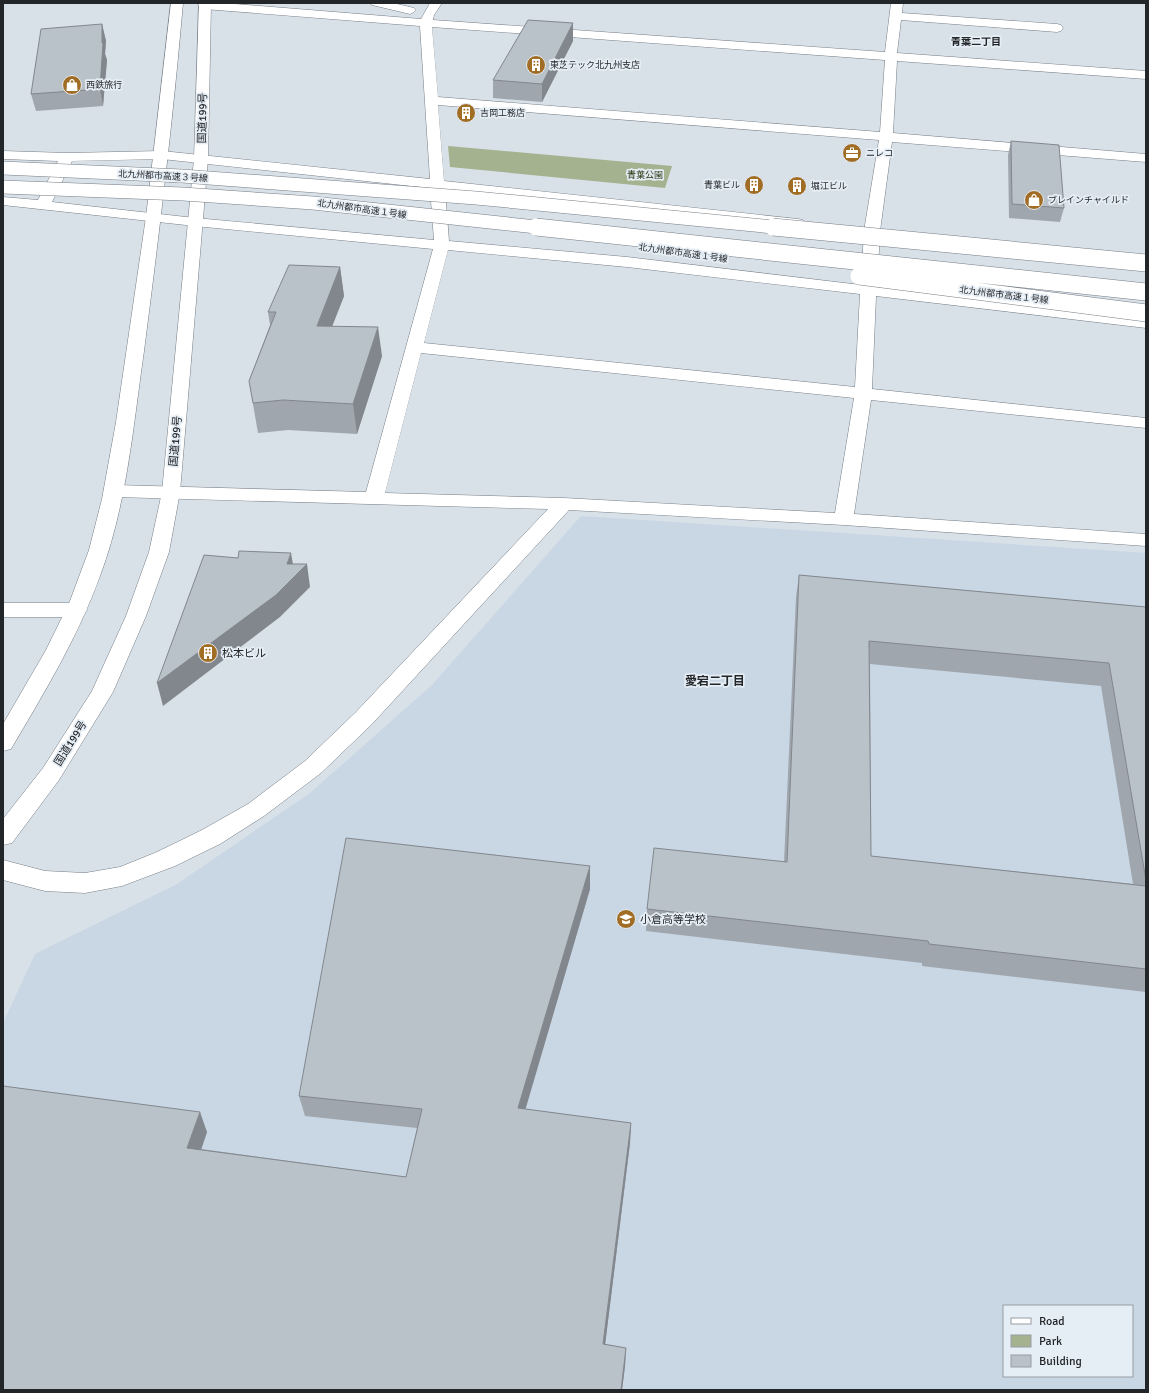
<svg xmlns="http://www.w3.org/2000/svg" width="1149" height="1393" font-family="Signika,'Noto Sans JP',sans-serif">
<rect width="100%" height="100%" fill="#d8e0e8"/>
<path fill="#c9d6e4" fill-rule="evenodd" d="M581 516 1146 553V1390H3V1023L35 954 177 884 310 793 432 685ZM1004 1306H1132V1376H1004Z"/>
<path fill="#a5b28f" d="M448 146 672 166 665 188 450 167Z"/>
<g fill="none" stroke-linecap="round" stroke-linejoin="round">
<defs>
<path id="minor" d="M200 3H223L421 19 430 3H442L434 15 433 20 885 52 891 3H903L902 13 1057 24 1061 25 1063 28 1061 31 1057 32 901 20 897 53 1146 71V79L897 61 893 133 1146 154V162L892 142 880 231 877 287 1146 318V328L876 296 872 389 1146 418V428L871 400 854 514 1146 534V546L844 525 569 510 372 724 321 773 264 816 220 844 175 866 122 886 85 893 45 891 3 880V860L45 871 85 873 120 867 157 852 202 830 248 804 305 761 356 712 548 509 115 497 108 495 106 491 108 487 115 485 366 492 433 249 195 226 3 205V197L38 200 58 161 3 159V151L67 153 162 151 430 179 420 26 204 9 200 7 198 5ZM432 27 885 60 880 132 438 97ZM438 105 879 140 864 231 861 285 627 257 449 241 445 190 798 227 803 226 805 223 803 220 798 219 444 181ZM162 159 430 188 434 240 195 218 52 202 72 161ZM448 250 627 267 860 294 855 387 424 343ZM421 353 854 398 835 513 564 498 385 493Z
M370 3H393L414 8 416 10 414 12 410 14 372 5Z
M3 603H77L84 605 87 610 84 615 77 617H3Z"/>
<path id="highway" d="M171 3H183C173 119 159 235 144 351 133 427 127 504 100 576 78 637 44 693 11 749L3 751V724L46 650 70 601 89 550 102 499 116 422 146 217Z
M199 3H211L208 159 180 492 169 552 146 616 113 692 59 780 12 843 3 845V819L43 768 92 691 126 616 149 552 162 492 194 159Z"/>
</defs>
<use href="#minor" stroke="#777e86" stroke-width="1"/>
<use href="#highway" stroke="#777e86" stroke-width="1"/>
<use href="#minor" fill="#fff" fill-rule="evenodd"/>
<use href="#highway" fill="#fff" fill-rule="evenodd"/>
<defs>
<path id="highway-bridge-far1" d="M3 168 182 176 476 198 784 228
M3 187 183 194 313 203 546 228"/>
<path id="highway-bridge" d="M536 227 1146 292
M773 227 1146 263
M859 276 1146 313"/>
</defs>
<use href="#highway-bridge-far1" stroke="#777e86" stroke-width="14" stroke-linecap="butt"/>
<use href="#highway-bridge" stroke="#777e86" stroke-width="18" stroke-linecap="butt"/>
<use href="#highway-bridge-far1" stroke="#fff" stroke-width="13"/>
<use href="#highway-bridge" stroke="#fff" stroke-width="17"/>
</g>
<path fill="#9fa6ad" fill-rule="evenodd" d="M573 23V41L542 102 493 98V80Z
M102 24 106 41 105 54 107 60 103 106 36 111 31 94Z
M1011 141 1064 208 1060 222 1009 218 1008 155Z
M340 267 344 296 332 326 382 356 357 434 288 430 258 433 249 381 270 325 268 312Z
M799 575 1146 607V992L922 966V963L646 931 647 909 784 862 796 597ZM870 664 1101 686 1133 884 871 856Z
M590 889 525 1109 631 1123 630 1143 605 1344 626 1348 625 1366 622 1390H3L207 1132 201 1149 406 1177 417 1128 305 1116 299 1096Z"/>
<path fill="#82878d" d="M573 23V41L542 102V84Z
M102 24 106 41 105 54 107 60 103 106 100 89Z
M340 267 344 296 321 355 317 326Z
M378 327 382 356 357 434 353 404Z
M291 553 295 576 307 564 310 587 280 617 163 706 157 683 287 564Z
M590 866V889L520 1128 518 1108Z
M200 1112 207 1132 195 1168 187 1148Z
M631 1123 630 1143 603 1362V1344Z
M626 1348 625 1366 622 1390H621Z"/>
<path fill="#b9c1c9" stroke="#82878d" d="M528 20 573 23 542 84 493 80Z
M102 24V43H103L100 89 31 94 41 29Z
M1011 141 1059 145 1064 208 1012 204Z
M289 265 340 267 317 326 378 327 353 404 283 400 253 403 249 381 276 312H268Z
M239 551 291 553 287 564H307L276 595 157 683 204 555 238 558Z
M799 575 1146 607V880L1109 663 869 641 871 856 1146 886V969L929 944 928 941 647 909 654 848 787 862Z
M346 838 590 866 518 1108 631 1123 603 1344 626 1348 621 1390H3V1086L200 1112 187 1148 406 1177 422 1109 299 1096Z"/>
<defs>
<symbol id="building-disc" viewBox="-11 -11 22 22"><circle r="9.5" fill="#a16d25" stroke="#e5edf5"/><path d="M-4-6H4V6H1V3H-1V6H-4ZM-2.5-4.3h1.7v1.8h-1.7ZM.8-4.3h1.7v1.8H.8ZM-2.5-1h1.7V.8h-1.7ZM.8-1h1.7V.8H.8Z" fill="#fff"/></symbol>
<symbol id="shop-disc" viewBox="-11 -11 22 22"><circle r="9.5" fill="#a16d25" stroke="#e5edf5"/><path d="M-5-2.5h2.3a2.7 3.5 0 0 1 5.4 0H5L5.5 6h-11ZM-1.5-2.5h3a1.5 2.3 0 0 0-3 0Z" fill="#fff"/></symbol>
<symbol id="office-disc" viewBox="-11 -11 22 22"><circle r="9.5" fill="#a16d25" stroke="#e5edf5"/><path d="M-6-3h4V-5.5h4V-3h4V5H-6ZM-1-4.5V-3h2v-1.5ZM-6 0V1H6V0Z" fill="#fff"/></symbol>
<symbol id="school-disc" viewBox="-11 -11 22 22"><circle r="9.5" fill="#a16d25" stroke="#e5edf5"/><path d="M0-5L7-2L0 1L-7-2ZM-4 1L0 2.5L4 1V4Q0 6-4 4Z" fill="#fff"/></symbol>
</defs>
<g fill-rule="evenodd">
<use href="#building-disc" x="525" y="54" width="22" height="22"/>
<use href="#shop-disc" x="61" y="74" width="22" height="22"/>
<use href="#building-disc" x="455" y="102" width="22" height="22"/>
<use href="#office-disc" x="841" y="142" width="22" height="22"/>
<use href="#building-disc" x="743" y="174" width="22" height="22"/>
<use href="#building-disc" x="786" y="175" width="22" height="22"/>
<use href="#shop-disc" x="1023" y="189" width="22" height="22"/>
<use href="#building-disc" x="197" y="642" width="22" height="22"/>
<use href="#school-disc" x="615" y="908" width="22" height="22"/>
</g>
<g text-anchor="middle" stroke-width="3.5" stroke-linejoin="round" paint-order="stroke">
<g font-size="9" fill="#232629" stroke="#e5edf5" text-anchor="start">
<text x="550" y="68">東芝テック北九州支店</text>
<text x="86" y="88">西鉄旅行</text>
<text x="480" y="116">吉岡工務店</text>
<text x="866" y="156">ニレコ</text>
<text x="740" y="188" text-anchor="end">青葉ビル</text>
<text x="811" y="189">堀江ビル</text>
<text x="1048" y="203">ブレインチャイルド</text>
</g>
<g font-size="9" fill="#253108" stroke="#e5edf5">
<text x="645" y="178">青葉公園</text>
</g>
<g font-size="9" fill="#232629" stroke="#e5edf5">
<text transform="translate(163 176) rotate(3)" y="3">北九州都市高速３号線</text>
<text transform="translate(362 209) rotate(8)" y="3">北九州都市高速１号線</text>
<text transform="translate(683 253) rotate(8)" y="3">北九州都市高速１号線</text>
<text transform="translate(1004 295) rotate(7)" y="3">北九州都市高速１号線</text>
</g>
<g font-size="10" font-weight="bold" fill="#232629" stroke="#e5edf5">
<text x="976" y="45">青葉二丁目</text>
</g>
<g font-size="11" fill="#232629" stroke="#e5edf5">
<text transform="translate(202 118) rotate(-89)" y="4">国道199号</text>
<text transform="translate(175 441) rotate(-85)" y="4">国道199号</text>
<text transform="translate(70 743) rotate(-58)" y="4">国道199号</text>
</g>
<g font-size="11" fill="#232629" stroke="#e5edf5" text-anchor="start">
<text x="222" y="657">松本ビル</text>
<text x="640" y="923">小倉高等学校</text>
</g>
<g font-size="12" font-weight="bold" fill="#232629" stroke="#e5edf5">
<text x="715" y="685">愛宕二丁目</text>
</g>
</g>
<rect width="1149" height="1393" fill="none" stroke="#232629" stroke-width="8"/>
<rect x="1003" y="1305" width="130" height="72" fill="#e5edf5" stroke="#979da3"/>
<rect x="1011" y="1318" width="20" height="6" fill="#ffffff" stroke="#979da3"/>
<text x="1039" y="1325" font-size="12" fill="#232629">Road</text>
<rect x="1011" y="1335" width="20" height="12" fill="#a5b28f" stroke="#979da3"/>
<text x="1039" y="1345" font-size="12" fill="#232629">Park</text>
<rect x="1011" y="1355" width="20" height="12" fill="#b9c1c9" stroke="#979da3"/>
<text x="1039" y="1365" font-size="12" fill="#232629">Building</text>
</svg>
